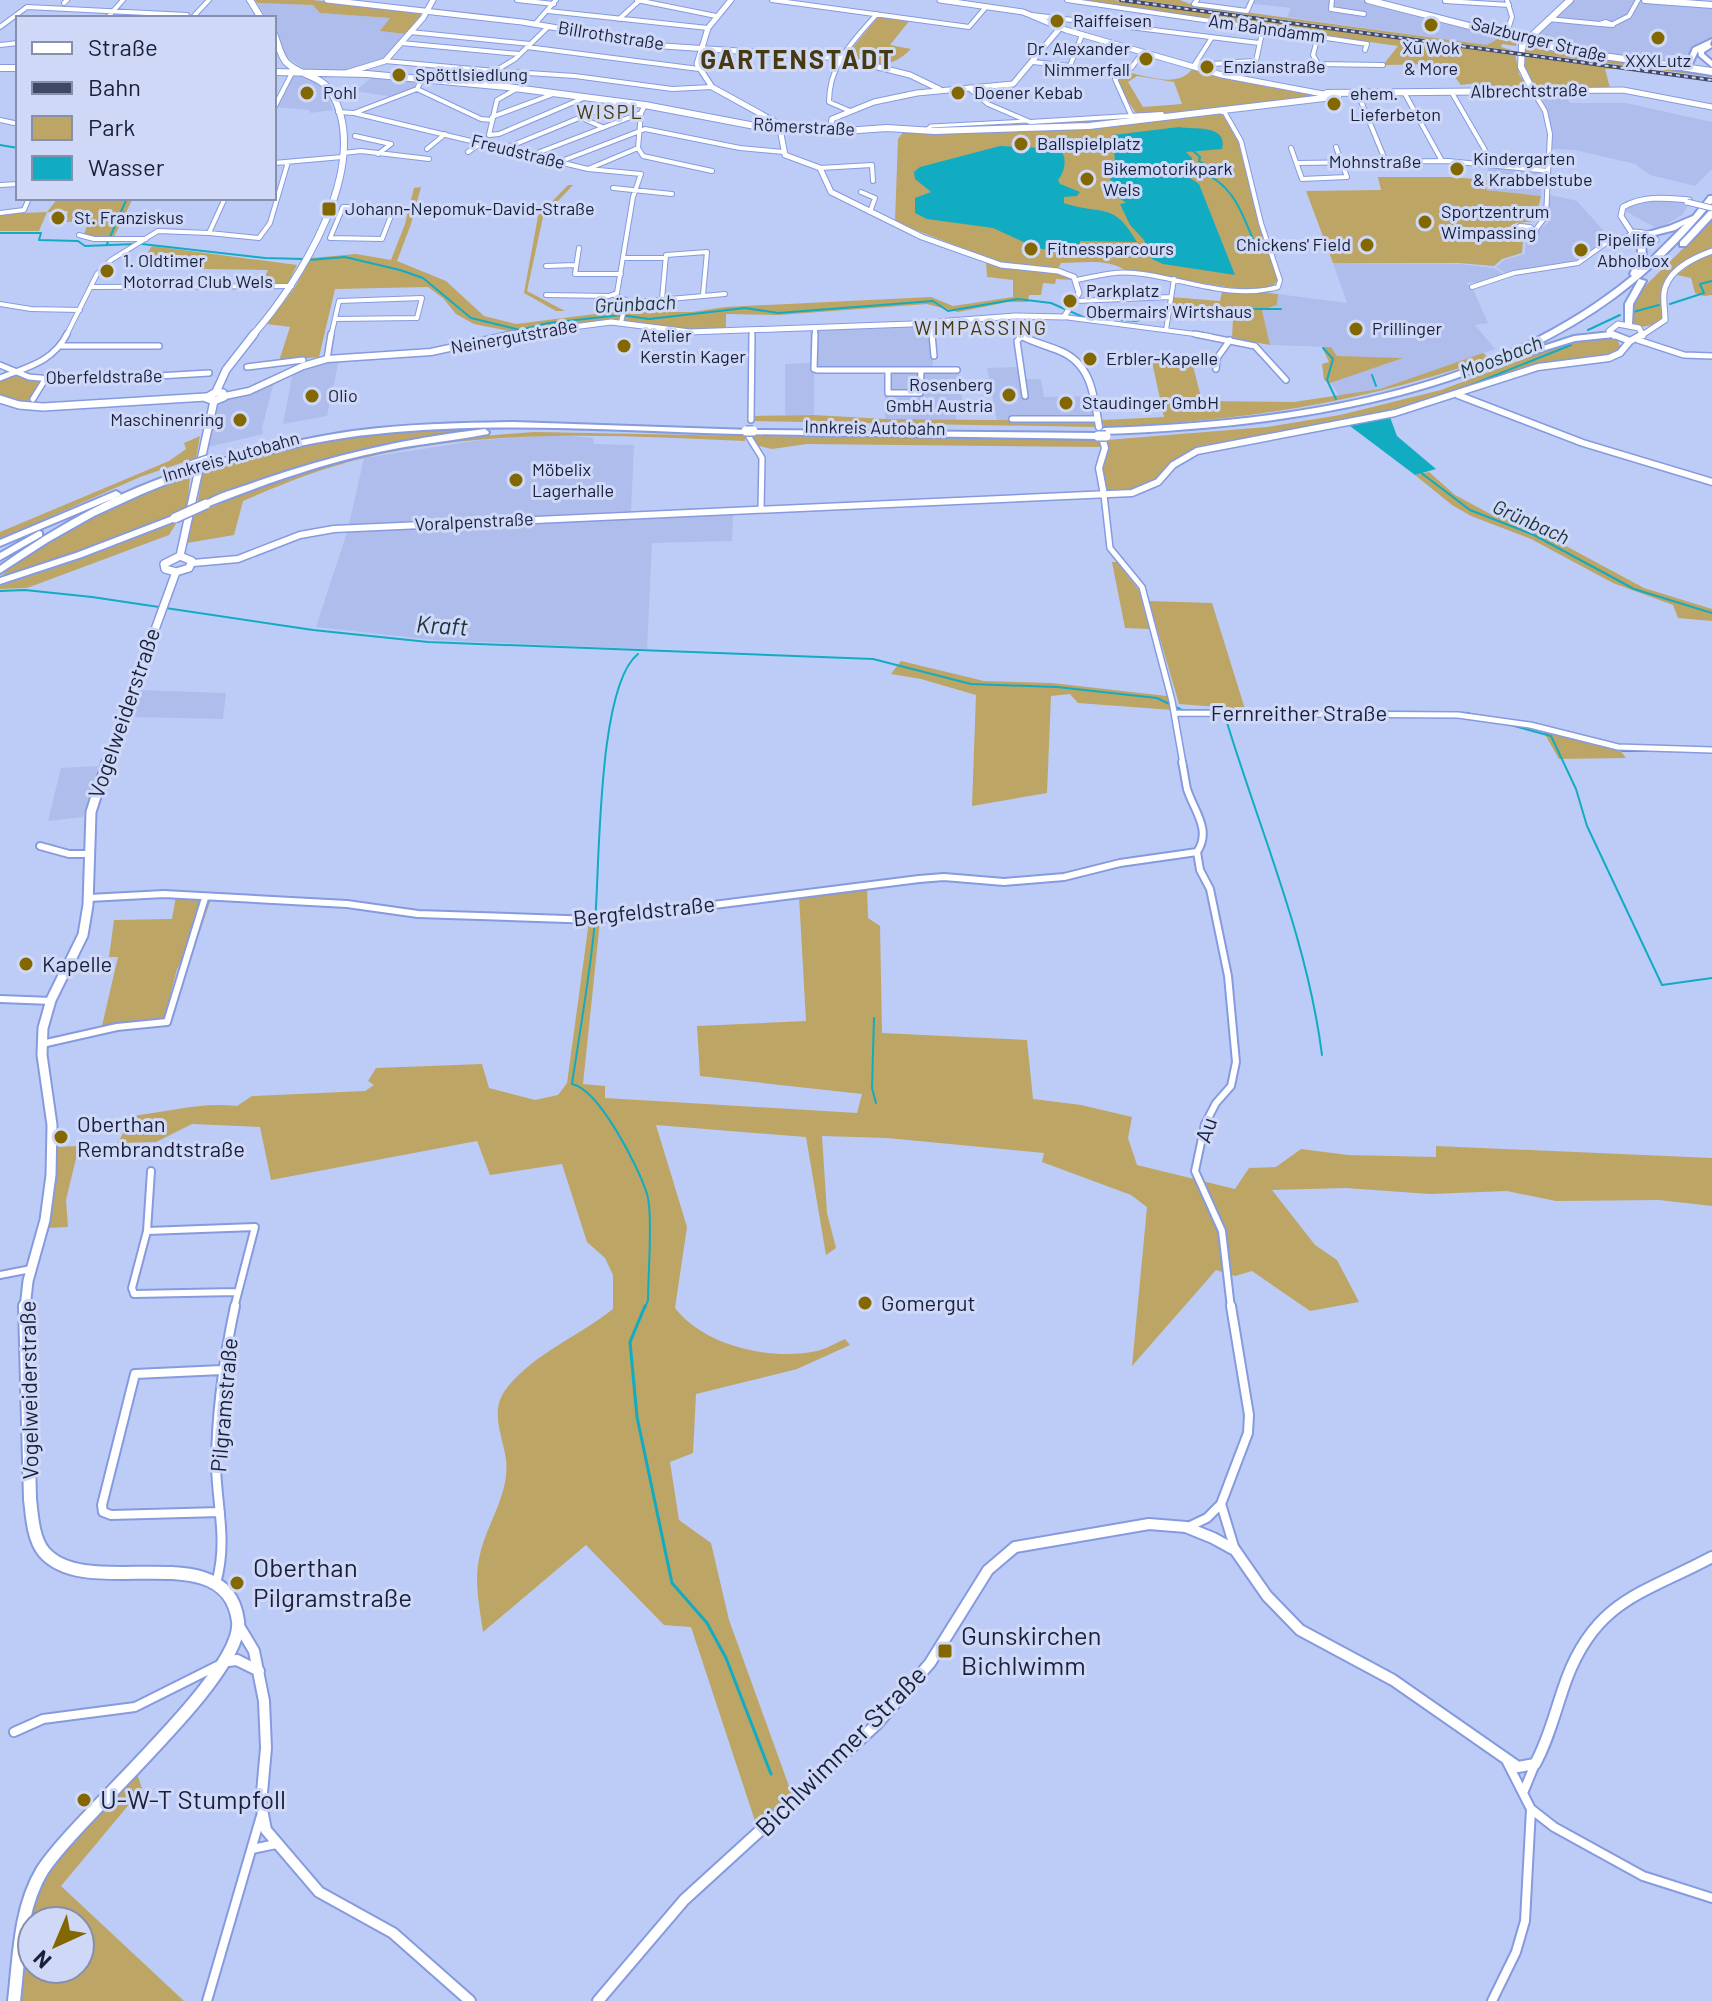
<svg xmlns="http://www.w3.org/2000/svg" width="1712" height="2001" font-family="Barlow,sans-serif">
<rect width="100%" height="100%" fill="#bdccf7"/>
<path fill="#afbdec" d="M1252 0H1360L1394 6 1502 38 1487 45 1287 17 1291 8 1254 4Z
M1573 0H1636L1712 8V40L1694 47 1690 60 1679 64 1580 51 1534 38Z
M257 3 313 5 320 13 391 18 381 31 406 34 384 60 345 72 306 70 287 57 274 29V18H266Z
M303 75 325 89 333 110 310 113V110L274 107 282 98 291 76Z
M372 77 417 81 416 88 393 97 355 91Z
M1538 92H1562L1570 103H1626L1712 122V169L1695 186 1650 175 1635 164 1575 150 1552 149 1548 112Z
M1488 165 1541 172V196L1486 190Z
M1550 195 1577 201 1611 239 1599 244 1578 261 1505 273 1496 267 1504 260 1525 254 1526 239 1520 235H1538V229L1548 223Z
M1647 200H1674L1689 204 1682 215 1658 229 1625 211 1628 206Z
M1333 263 1460 264 1494 268 1503 274 1483 282 1466 283 1473 289 1488 323 1475 325 1495 349 1380 389 1339 396 1329 380 1341 362 1331 347 1270 345 1262 310 1277 305 1278 294 1347 303Z
M914 326 917 336H932L933 368 958 369 963 406 957 407 956 420 885 419V373L814 374V415H785V364L811 363 810 330Z
M339 360 327 416 283 424 293 372Z
M1021 367 1022 379H1041L1044 397 1095 396 1104 427H1095L1092 421H997L987 368Z
M274 382 262 428 263 434 208 447 217 406 222 401Z
M559 435 593 438 594 444 634 445 631 511 349 524 364 458 481 440Z
M733 514 732 541 652 543 647 649 434 640 316 627 347 532Z
M138 690 226 693 223 719 129 717Z
M98 766 83 817 48 821 61 768Z"/>
<path fill="#bca565" fill-rule="evenodd" d="M255 0H312L418 11 421 15 406 34 380 31 390 18 320 13 313 5 257 3Z
M1069 0H1114L1515 54 1519 74 1528 88 1483 90 1477 83 1461 85 1451 72H1441L1437 64 1383 65 1398 46Z
M1138 0H1180L1193 5 1487 45 1503 36 1517 42 1516 46 1502 44 1501 47 1515 51Z
M884 16 910 20 890 45 911 49C887 73 874 62 844 58L877 18Z
M1527 44 1602 59 1712 73V77L1523 52Z
M1523 55 1623 69H1605L1610 88 1538 89 1526 74Z
M1193 68 1247 83 1317 94 1318 99 1234 107 1222 114 1238 140 1260 229 1278 280 1270 289 1245 290 1126 271C1109 258 1082 263 1061 263L1058 269 1001 263 895 222 898 139 903 132 943 135 940 128 1139 118 1117 84 1118 78 1126 72C1148 76 1179 89 1193 68ZM1137 76 1174 82 1182 104 1143 107 1128 82Z
M1378 177H1452L1487 180 1486 190 1541 196 1535 221 1516 223 1509 227 1510 232 1523 240 1522 253 1502 259 1494 266 1459 263H1333L1306 191 1381 190Z
M568 185H573L543 217 527 291 565 311H556L524 293 538 216Z
M421 187 411 224 397 261 446 281 484 316 516 324 611 312H692L725 307 931 297 953 306 1013 297V280L987 277 986 262C1014 272 1049 265 1073 280L1056 279 1055 284 1043 283 1041 295H1029L1028 302H1008L958 312 927 304 779 315 726 314V329L685 330 620 321 561 324 514 332 474 324 456 314 443 298 428 287 335 289 319 357 279 361 290 327 267 324 295 287 311 258 356 254 391 260 405 224 414 188Z
M58 198H133L114 237H91L84 234 89 221 65 222 68 211 47 212 39 231H0V214L47 212Z
M1712 220V250C1693 255 1665 269 1661 291 1660 298 1663 309 1663 317L1658 324 1641 327 1630 321 1631 303 1638 293Z
M152 246 297 265 286 287 261 286 268 270 138 268Z
M1712 253V295L1704 296 1695 293 1691 278 1677 275 1697 259Z
M1223 288 1278 294 1277 305 1262 310 1270 345 1232 338 1233 318 1173 311 1171 297 1220 301Z
M1609 336 1617 339 1621 348 1606 357 1535 366 1449 396 1382 414 1199 446C1171 457 1167 475 1146 485 1134 491 1121 491 1107 492L1101 468 1109 448 1107 440 1267 427 1340 415 1441 390 1572 341Z
M1322 347H1331L1337 356 1403 358 1330 383 1324 380 1322 364 1329 362Z
M1483 353 1489 358C1364 403 1236 422 1104 427L1102 420 1164 417 1152 362 1191 358 1202 401 1294 402 1380 389Z
M14 374 43 380 27 403 0 395V381Z
M814 415 885 419 1093 421 1095 427 754 421V416Z
M492 428 356 450 270 476 197 505 203 471C298 442 393 427 492 428Z
M534 432 745 436V441C618 435 488 428 364 458 322 468 282 484 243 501L234 535 187 543 193 515C311 464 406 440 534 432Z
M200 436 196 458 140 477 0 539V532L169 461 186 449 184 443Z
M753 436 1099 440 1101 447 807 444 772 449 755 445Z
M1429 472 1455 495 1494 516 1499 512H1511L1538 531 1644 588 1712 609V621L1678 618 1673 605 1613 583 1531 539 1471 516 1452 505 1415 475Z
M190 476 187 509 71 555 0 578C31 539 141 493 190 476Z
M177 522 169 535 27 588 0 589V586L76 561Z
M1112 562H1117L1139 590 1149 629 1125 628Z
M1149 601 1212 603 1245 709 1179 704Z
M901 661 984 681 1052 683 1167 696 1173 710 1078 703 1070 694 1051 696 1047 793 972 806 976 695 921 679 891 674Z
M1543 731 1619 749 1626 758 1559 759Z
M867 887 868 918 880 926 882 1033 1027 1040 1033 1099 1081 1105 1132 1117 1128 1138 1137 1165 1235 1189 1249 1168 1276 1167 1301 1149 1348 1155 1436 1157V1146L1712 1158V1206L1659 1200 1556 1201 1507 1191 1430 1194 1346 1188 1272 1190 1315 1245 1337 1260 1359 1302 1310 1311 1252 1271 1235 1276 1216 1270 1132 1366 1147 1207 1131 1195 1042 1162 1044 1153 887 1138 822 1136 827 1213 836 1248 826 1255 806 1137 656 1125 687 1227 675 1308C704 1346 771 1361 817 1351 826 1349 836 1343 845 1339L850 1345 797 1369 696 1394 693 1453 670 1462 679 1520 711 1543 729 1620 794 1800 758 1830 691 1627 664 1625 586 1545 483 1632C480 1609 474 1583 479 1559 485 1525 510 1496 506 1460 503 1435 489 1412 506 1389 534 1353 578 1337 613 1309V1275L605 1258 587 1242 562 1164 490 1175 477 1141 271 1180 260 1127 192 1124 156 1142 118 1143 132 1116C168 1112 201 1102 237 1106L252 1096 365 1091 374 1085 368 1081 376 1068 482 1064 489 1088 535 1100 558 1095 567 1083 589 921H600L583 1084 605 1086V1098L857 1113 862 1094 700 1076 697 1026 806 1021 799 896Z
M176 896 211 899 191 957 184 959 177 969 164 1019 101 1030 118 957H109L114 920 172 919Z
M79 1146 66 1200 68 1227 47 1228 56 1147Z
M136 1770 142 1789 61 1886 184 2001H19C23 1967 24 1929 36 1896 52 1851 104 1805 136 1770ZM32 1921H80V1969H32Z"/>
<path fill="#12acc2" d="M1179 127C1195 130 1228 124 1222 149L1186 152 1192 158 1191 173 1184 174 1199 184 1235 275 1163 264 1152 259 1144 240 1130 225 1120 204 1126 203 1108 189 1115 163 1113 135Z
M1000 146 1059 149C1068 156 1065 172 1058 180L1060 184 1080 192 1077 196 1064 197V203C1102 216 1113 200 1137 242L1080 241V249H1039L993 228 927 219 915 213V198L931 192 915 179 914 172 920 167Z
M1390 417 1397 436 1436 469 1415 475 1350 426Z"/>
<g fill="none" stroke-linecap="round" stroke-linejoin="round">
<path stroke="#12acc2" stroke-width="2" d="M0 145 18 148
M1191 149 1200 157 1199 161 1211 168 1213 178C1237 193 1244 219 1255 244
M0 233H41L39 240 78 241 85 246 136 244
M107 244 127 198
M142 244 265 258 303 259
M309 260 345 257 400 270 423 278 471 318 520 330 548 323 621 315 649 319 745 308 778 313 933 301 948 311 1018 299 1051 303 1083 317 1136 321 1167 309H1281
M1670 304 1704 293 1700 284 1712 281
M1633 312 1659 305
M1588 330 1620 315
M1323 348 1333 359 1327 380 1336 399
M1372 375 1376 386
M1461 389 1571 345
M1420 472 1470 510 1534 535 1634 589 1712 613
M0 591 25 590 92 597 313 630 428 642 873 659 971 684 1057 687 1157 698 1182 710 1419 712
M638 654C597 686 600 866 595 921 590 975 580 1030 572 1084 599 1089 639 1168 647 1194 653 1213 648 1277 648 1300L645 1308
M1434 712 1469 713
M1225 716C1259 829 1307 937 1322 1055
M1507 724 1551 736 1576 789 1587 826 1662 985 1712 978
M1622 751H1674
M874 1018 872 1088 876 1103"/>
<path stroke="#12acc2" stroke-width="3" d="M645 1306 630 1342 637 1417 672 1583 707 1623 726 1658 771 1774"/>
<defs>
<path id="pedestrian" d="M925 131 931 126 1026 121"/>
<path id="minor-far3" d="M517 0 554 4
M637 0 716 16
M772 0 969 27 986 7
M1067 0 1367 44 1365 50
M1197 0 1194 4 1247 11 1252 0
M1332 0 1331 9 1364 14
M1507 0 1512 17 1508 29
M1445 1 1509 5
M64 3 67 0
M548 11 708 28
M1032 15 1259 43
M107 18 123 0
M192 18 209 0
M619 19 640 0
M1548 19 1600 24
M1606 22 1613 25 1600 24Z
M535 24 556 0
M1613 24 1629 16 1638 0
M0 27 27 7 187 15
M410 32 530 44
M1318 36 1313 55 1318 64 1383 65
M401 43 519 54
M0 45 18 43
M527 47 699 69
M385 61 495 71 515 59 549 26
M1033 62 1070 66 1082 35
M1196 63C1217 66 1235 61 1256 61L1263 28
M1195 64 1211 39
M495 71 575 76 672 89 712 87
M422 79 417 89 481 119 492 120
M970 89 988 104 1030 122 1162 114
M1533 91 1545 111 1550 134 1546 216 1536 229
M1452 93 1493 164
M1358 94 1386 162
M1405 94 1442 161
M274 108 294 69
M850 111 829 102C829 64 853 41 877 14
M338 112 354 113 588 169 638 148 641 113 645 105
M354 113 417 89
M492 117 556 93
M1132 117 1115 79 1132 67 1143 52
M582 118 602 127
M0 120 14 123
M489 135 499 134 586 97
M489 135 497 100 518 88
M355 136 391 144 378 154
M506 148 618 102
M638 148 643 156 712 171
M1291 148 1302 179 1347 177 1336 147
M427 149 445 134
M468 152 481 143
M343 153 361 151 429 159
M532 155 641 113
M559 162 645 129 740 148 783 152
M274 163 342 157
M1297 163 1448 161 1548 171
M820 168 872 165 873 181
M0 185 18 184
M613 188 672 194
M861 192 875 198 870 212
M343 207 394 208 382 239 330 238Z
M0 213 24 210 29 198
M1520 226 1530 227 1536 232 1522 234 1517 230Z
M209 233 259 238 270 223 288 162
M79 235 94 239H146
M579 248 575 274H621
M623 258H666
M546 266 576 265
M1077 280C1096 276 1114 271 1134 273 1180 277 1231 301 1278 287L1280 280 1261 223 1241 141 1225 113 1217 110
M91 287 292 286
M1472 287 1514 273 1578 263 1606 243 1631 235
M546 295 609 296 617 293 633 197 641 174 588 169
M614 295 633 303
M662 299 666 255 707 252 703 295
M1076 301 1171 297
M0 304 31 309 80 310
M1064 317 1210 336
M621 322 624 310 637 302 725 294
M931 323 932 336
M1166 330 1174 279
M66 336 97 274 111 260 158 231 209 233 225 198
M331 336 339 301 422 298 417 318 335 319
M752 336V330
M815 336V328"/>
<path id="minor-far2" d="M815 334 814 369 817 370H957
M932 334 934 356
M1195 334 1255 346 1286 380
M1021 337 1017 341 1025 396
M1638 340 1684 355 1712 356
M61 346H159
M327 359 331 334
M0 365 29 377 73 381 209 373
M247 367 303 360
M1216 369 1217 358 1230 340
M888 370V393H920L921 371
M0 378C27 367 53 362 67 334
M33 399 46 378
M1012 419H1098
M751 420 752 334
M749 437 762 458 761 509
M1104 495 1110 548 1142 587 1172 701 1183 764
M1175 713 1458 715 1530 725 1618 747 1712 750"/>
<path id="minor-far1" d="M1182 762C1184 770 1185 780 1187 789 1194 811 1212 830 1197 852L1200 870 1210 889 1228 976 1236 1062 1231 1086 1216 1103 1205 1124 1195 1171 1222 1231 1231 1308
M40 846 69 854H89
M89 898 164 894 347 904 418 914 595 920 919 879 944 877 1004 882 1064 877 1120 863 1197 852
M0 999 52 1001
M42 1044 117 1027 167 1022 205 898
M147 1231 151 1171
M0 1275 31 1269
M234 1308 255 1227 147 1231 132 1288 134 1294 236 1292"/>
<path id="minor" d="M1231 1306 1249 1415 1248 1433 1221 1504 1235 1550
M220 1512 111 1515 103 1512 102 1505 135 1374 222 1370
M1188 1527 1207 1518 1221 1504
M216 1583C228 1542 217 1507 216 1466 216 1413 224 1358 235 1306
M14 1732 43 1719 135 1707 219 1665
M1507 1762 1531 1809 1554 1827 1643 1876 1712 1898
M1523 1793 1535 1764
M252 1849 276 1844
M207 2001 261 1816
M1492 2001 1516 1952 1525 1921 1531 1809"/>
<path id="tertiary-far2" d="M327 0 522 22 664 46 842 58 910 75 939 89
M940 0 1023 12 1066 30 1222 75 1323 94
M346 73 385 61 423 18 433 0
M1533 91 1623 90 1712 107
M830 132 832 119 874 102 917 93 1013 84 1060 28
M1635 232 1651 234 1656 240 1638 243 1630 236Z
M1632 233 1621 216 1623 207C1644 195 1666 198 1689 200
M1002 318 1021 336
M1644 334 1665 320C1665 311 1663 302 1664 293 1667 270 1693 258 1712 251
M504 336 611 322 690 332 910 324 1015 316 1064 317 1079 293 1074 277 1058 271 1001 265 922 237 831 192 820 168 785 155 779 124 712 87 697 64 708 28 731 0
M1614 336 1609 331 1618 324 1639 328 1643 336"/>
<path id="tertiary-far1" d="M1018 334C1031 342 1046 345 1060 351 1092 364 1094 397 1099 427
M1612 334 1630 341 1643 334
M1458 395 1583 443 1712 482
M225 396 249 391 303 366 327 359 431 352 514 334
M1103 441 1105 448 1099 468 1104 495
M193 563 238 559 300 535 334 529 1132 493 1158 482 1173 465 1197 451 1395 413 1538 367 1609 358 1620 353 1630 341"/>
<path id="tertiary" d="M239 1626 254 1651 264 1701 266 1748 261 1804 266 1830 319 1892 393 1933 470 2001
M228 1661 237 1660 259 1671
M598 2001 684 1900 877 1724 930 1663 988 1570 1015 1547 1149 1524 1186 1527 1213 1538 1235 1550 1267 1596 1300 1630 1393 1680 1518 1767 1535 1764C1550 1737 1556 1707 1567 1678 1597 1599 1645 1593 1712 1557"/>
<path id="secondary-far3" d="M250 0 261 18
M1645 0 1712 5
M0 68H18
M274 72 367 74 507 87 645 105 755 126 830 132 887 128 934 131 1089 126 1324 98
M1334 93 1338 96 1333 99 1321 96 1327 93 1533 91 1521 67 1522 45 1570 0
M252 336C299 283 374 165 331 92 321 75 299 76 286 62 280 55 278 43 274 34"/>
<path id="secondary-far2" d="M216 392 226 370 254 334
M216 392 223 393 224 397 214 401 206 398Z
M0 399 19 405 43 407 206 397
M180 556 214 401
M180 556 192 561 189 568 176 572 165 569 164 564Z
M106 764 176 572"/>
<path id="secondary-far1" d="M25 1308 28 1281 45 1220 51 1175 52 1125 42 1055 43 1028 51 1000 83 935 88 905 91 812 107 762"/>
<path id="secondary" d="M14 2001C19 1959 19 1909 42 1871 76 1817 245 1675 238 1621 227 1533 88 1603 44 1552 33 1539 32 1516 30 1499L25 1306"/>
<path id="primary" d="M1368 0 1567 51 1712 71"/>
<path id="motorway" d="M1712 39 1710 44 1712 47 1704 52V54L1712 61V67L1699 56 1698 51 1692 64 1683 67 1712 71V75L1675 69 1676 65 1687 62 1693 48Z
M1709 196H1712V203C1684 237 1653 269 1617 296 1476 401 1275 428 1104 434L1100 431 1104 428C1285 422 1487 395 1632 276L1630 274 1638 258V241L1645 243 1646 258 1641 268 1685 224 1675 230 1651 236 1647 234 1648 232 1669 226 1693 216Z
M1709 211H1712V218L1686 246H1680V242Z
M1639 279 1646 281 1633 304 1632 324 1625 326V304Z
M1611 332 1614 333V337L1575 341 1529 355 1525 352 1574 336Z
M514 422 750 430 1098 433 1102 436 1098 439C979 437 858 436 740 434 619 431 498 421 376 434 320 439 265 454 210 468L205 465 207 463C255 450 303 438 353 431 406 424 460 423 514 422Z
M485 429 489 432 488 434C452 441 415 444 379 452 321 464 265 484 209 506H203L201 504C217 493 240 488 258 481 332 455 407 438 485 429Z
M188 469 191 470V474L142 494 94 516 48 542 0 573V566C57 525 121 490 188 469Z
M116 491 121 494 119 496 0 546V540Z
M175 515 180 518 178 520 82 557 0 584V578L76 553Z
M39 531 42 532V536L0 560V553Z"/>
</defs>
<use href="#pedestrian" stroke="#859adf" stroke-width="5"/>
<use href="#minor-far3" stroke="#859adf" stroke-width="6"/>
<use href="#minor-far2" stroke="#859adf" stroke-width="8"/>
<use href="#minor-far1" stroke="#859adf" stroke-width="10"/>
<use href="#minor" stroke="#859adf" stroke-width="12"/>
<use href="#tertiary-far2" stroke="#859adf" stroke-width="7"/>
<use href="#tertiary-far1" stroke="#859adf" stroke-width="9"/>
<use href="#tertiary" stroke="#859adf" stroke-width="14"/>
<use href="#secondary-far3" stroke="#859adf" stroke-width="8"/>
<use href="#secondary-far2" stroke="#859adf" stroke-width="10"/>
<use href="#secondary-far1" stroke="#859adf" stroke-width="13"/>
<use href="#secondary" stroke="#859adf" stroke-width="16"/>
<use href="#primary" stroke="#859adf" stroke-width="8"/>
<use href="#motorway" stroke="#859adf" stroke-width="4"/>
<use href="#pedestrian" stroke="#fff" stroke-width="3"/>
<use href="#minor-far3" stroke="#fff" stroke-width="4"/>
<use href="#minor-far2" stroke="#fff" stroke-width="5"/>
<use href="#minor-far1" stroke="#fff" stroke-width="6"/>
<use href="#minor" stroke="#fff" stroke-width="8"/>
<use href="#tertiary-far2" stroke="#fff" stroke-width="5"/>
<use href="#tertiary-far1" stroke="#fff" stroke-width="6"/>
<use href="#tertiary" stroke="#fff" stroke-width="10"/>
<use href="#secondary-far3" stroke="#fff" stroke-width="6"/>
<use href="#secondary-far2" stroke="#fff" stroke-width="7"/>
<use href="#secondary-far1" stroke="#fff" stroke-width="9"/>
<use href="#secondary" stroke="#fff" stroke-width="12"/>
<use href="#primary" stroke="#fff" stroke-width="6"/>
<use href="#motorway" fill="#fff" fill-rule="evenodd"/>
<defs>
<path id="rail" d="M1121 0 1712 80"/>
</defs>
<use href="#rail" stroke="#404967" stroke-width="4"/>
<use href="#rail" stroke="#cfd9f7" stroke-width="2" stroke-dasharray="4" stroke-linecap="butt"/>
<defs>
<path id="tertiary-bridge" d="M1687 202 1712 208"/>
<path id="motorway-bridge" d="M746 431H753
M1098 436H1106
M187 467 211 459
M175 518 206 504"/>
</defs>
<use href="#tertiary-bridge" stroke="#859adf" stroke-width="7" stroke-linecap="butt"/>
<use href="#motorway-bridge" stroke="#859adf" stroke-width="12" stroke-linecap="butt"/>
<use href="#tertiary-bridge" stroke="#fff" stroke-width="5"/>
<use href="#motorway-bridge" stroke="#fff" stroke-width="9"/>
</g>
<g fill="#836801" stroke="#cfd9f7" stroke-width="3">
<circle cx="1057" cy="21" r="8"/>
<circle cx="1431" cy="25" r="8"/>
<circle cx="1658" cy="38" r="8"/>
<circle cx="1146" cy="59" r="8"/>
<circle cx="1207" cy="67" r="8"/>
<circle cx="399" cy="75" r="8"/>
<circle cx="307" cy="93" r="8"/>
<circle cx="958" cy="93" r="8"/>
<circle cx="1334" cy="104" r="8"/>
<circle cx="1021" cy="144" r="8"/>
<circle cx="1457" cy="169" r="8"/>
<circle cx="1087" cy="179" r="8"/>
<rect x="321" y="201" width="16" height="16" rx="4"/>
<circle cx="58" cy="218" r="8"/>
<circle cx="1425" cy="222" r="8"/>
<circle cx="1367" cy="245" r="8"/>
<circle cx="1031" cy="249" r="8"/>
<circle cx="1581" cy="250" r="8"/>
<circle cx="107" cy="271" r="8"/>
<circle cx="1070" cy="301" r="8"/>
<circle cx="1356" cy="329" r="8"/>
<circle cx="624" cy="346" r="8"/>
<circle cx="1090" cy="359" r="8"/>
<circle cx="1009" cy="395" r="8"/>
<circle cx="312" cy="396" r="8"/>
<circle cx="1066" cy="403" r="8"/>
<circle cx="240" cy="420" r="8"/>
<circle cx="516" cy="480" r="8"/>
<circle cx="26" cy="964" r="8"/>
<circle cx="61" cy="1137" r="8"/>
<circle cx="865" cy="1303" r="8"/>
<circle cx="237" cy="1583" r="8"/>
<rect x="937" y="1643" width="16" height="16" rx="4"/>
<circle cx="84" cy="1800" r="8"/>
</g>
<g text-anchor="middle" stroke-width="6" stroke-linejoin="round" paint-order="stroke">
<g font-size="18" fill="#19203b" stroke="#cfd9f7" text-anchor="start">
<text x="1073" y="27">Raiffeisen</text>
<text x="1431" y="54" text-anchor="middle">Xu Wok<tspan x="1431" dy="21">&amp; More</tspan></text>
<text x="1130" y="55" text-anchor="end">Dr. Alexander<tspan x="1130" dy="21">Nimmerfall</tspan></text>
<text x="1658" y="67" text-anchor="middle">XXXLutz</text>
<text x="1223" y="73">Enzianstraße</text>
<text x="415" y="81">Spöttlsiedlung</text>
<text x="323" y="99">Pohl</text>
<text x="974" y="99">Doener Kebab</text>
<text x="1350" y="100">ehem.<tspan x="1350" dy="21">Lieferbeton</tspan></text>
<text x="1037" y="150">Ballspielplatz</text>
<text x="1473" y="165">Kindergarten<tspan x="1473" dy="21">&amp; Krabbelstube</tspan></text>
<text x="1103" y="175">Bikemotorikpark<tspan x="1103" dy="21">Wels</tspan></text>
<text x="345" y="215">Johann-Nepomuk-David-Straße</text>
<text x="1441" y="218">Sportzentrum<tspan x="1441" dy="21">Wimpassing</tspan></text>
<text x="74" y="224">St. Franziskus</text>
<text x="1597" y="246">Pipelife<tspan x="1597" dy="21">Abholbox</tspan></text>
<text x="1351" y="251" text-anchor="end">Chickens' Field</text>
<text x="1047" y="255">Fitnessparcours</text>
<text x="123" y="267">1. Oldtimer<tspan x="123" dy="21">Motorrad Club Wels</tspan></text>
<text x="1086" y="297">Parkplatz<tspan x="1086" dy="21">Obermairs' Wirtshaus</tspan></text>
<text x="1372" y="335">Prillinger</text>
<text x="640" y="342">Atelier<tspan x="640" dy="21">Kerstin Kager</tspan></text>
<text x="1106" y="365">Erbler-Kapelle</text>
<text x="993" y="391" text-anchor="end">Rosenberg<tspan x="993" dy="21">GmbH Austria</tspan></text>
<text x="328" y="402">Olio</text>
<text x="1082" y="409">Staudinger GmbH</text>
<text x="224" y="426" text-anchor="end">Maschinenring</text>
<text x="532" y="476">Möbelix<tspan x="532" dy="21">Lagerhalle</tspan></text>
</g>
<g font-size="18" fill="#19203b" stroke="#cfd9f7">
<text transform="translate(1267 29) rotate(8)" y="6">Am Bahndamm</text>
<text transform="translate(611 36) rotate(9)" y="6">Billrothstraße</text>
<text transform="translate(1539 40) rotate(14)" y="6">Salzburger Straße</text>
<text transform="translate(1529 91) rotate(-1)" y="6">Albrechtstraße</text>
<text transform="translate(804 127) rotate(3)" y="6">Römerstraße</text>
<text transform="translate(518 152) rotate(14)" y="6">Freudstraße</text>
<text x="1375" y="168">Mohnstraße</text>
<text transform="translate(514 337) rotate(-10)" y="6">Neinergutstraße</text>
<text transform="translate(104 377) rotate(-1)" y="6">Oberfeldstraße</text>
<text transform="translate(875 428) rotate(1)" y="6">Innkreis Autobahn</text>
<text transform="translate(231 457) rotate(-16)" y="6">Innkreis Autobahn</text>
<text transform="translate(474 522) rotate(-3)" y="6">Voralpenstraße</text>
</g>
<g font-size="20" letter-spacing="2" fill="#473910" stroke="#cfd9f7">
<text x="610" y="119">WISPL</text>
<text x="981" y="335">WIMPASSING</text>
</g>
<g font-size="20" font-style="italic" fill="#1c3337" stroke="#cfd9f7">
<text transform="translate(635 304) rotate(-3)" y="7">Grünbach</text>
<text transform="translate(1501 357) rotate(-21)" y="7">Moosbach</text>
<text transform="translate(1531 522) rotate(24)" y="7">Grünbach</text>
</g>
<g font-size="22" fill="#19203b" stroke="#cfd9f7">
<text transform="translate(124 713) rotate(-71)" y="8">Vogelweiderstraße</text>
<text x="1299" y="721">Fernreither Straße</text>
<text transform="translate(644 911) rotate(-6)" y="8">Bergfeldstraße</text>
<text transform="translate(1206 1130) rotate(-71)" y="8">Au</text>
<text transform="translate(29 1390) rotate(-91)" y="8">Vogelweiderstraße</text>
<text transform="translate(224 1405) rotate(-85)" y="8">Pilgramstraße</text>
</g>
<g font-size="22" fill="#19203b" stroke="#cfd9f7" text-anchor="start">
<text x="42" y="972">Kapelle</text>
<text x="77" y="1132">Oberthan<tspan x="77" dy="25">Rembrandtstraße</tspan></text>
<text x="881" y="1311">Gomergut</text>
</g>
<g font-size="24" font-style="italic" fill="#1c3337" stroke="#cfd9f7">
<text transform="translate(442 626) rotate(4)" y="8">Kraft</text>
</g>
<g font-size="26" font-weight="bold" letter-spacing="2" fill="#473910" stroke="#cfd9f7">
<text x="798" y="69">GARTENSTADT</text>
</g>
<g font-size="26" fill="#19203b" stroke="#cfd9f7" text-anchor="start">
<text x="253" y="1577">Oberthan<tspan x="253" dy="30">Pilgramstraße</tspan></text>
<text x="961" y="1645">Gunskirchen<tspan x="961" dy="30">Bichlwimm</tspan></text>
<text x="100" y="1809">U-W-T Stumpfoll</text>
</g>
<g font-size="26" fill="#19203b" stroke="#cfd9f7">
<text transform="translate(841 1751) rotate(-45)" y="9">Bichlwimmer Straße</text>
</g>
</g>
<rect x="16" y="16" width="260" height="184" fill="#cfd9f7" stroke="#868fac" stroke-width="2"/>
<rect x="32" y="42" width="40" height="12" fill="#ffffff" stroke="#868fac" stroke-width="2"/>
<text x="88" y="56" font-size="24" fill="#19203b">Straße</text>
<rect x="32" y="82" width="40" height="12" fill="#404967" stroke="#868fac" stroke-width="2"/>
<text x="88" y="96" font-size="24" fill="#19203b">Bahn</text>
<rect x="32" y="116" width="40" height="24" fill="#bca565" stroke="#868fac" stroke-width="2"/>
<text x="88" y="136" font-size="24" fill="#19203b">Park</text>
<rect x="32" y="156" width="40" height="24" fill="#12acc2" stroke="#868fac" stroke-width="2"/>
<text x="88" y="176" font-size="24" fill="#19203b">Wasser</text>
<g transform="translate(56 1945) rotate(224)"><circle r="38" fill="#cfd9f7" stroke="#868fac" stroke-width="2"/>
<path d="M0-6L14 30L0 20L-14 30Z" fill="#836801"/>
<text y="-12" font-size="22" font-weight="bold" text-anchor="middle" fill="#19203b">N</text>
</g>
</svg>
